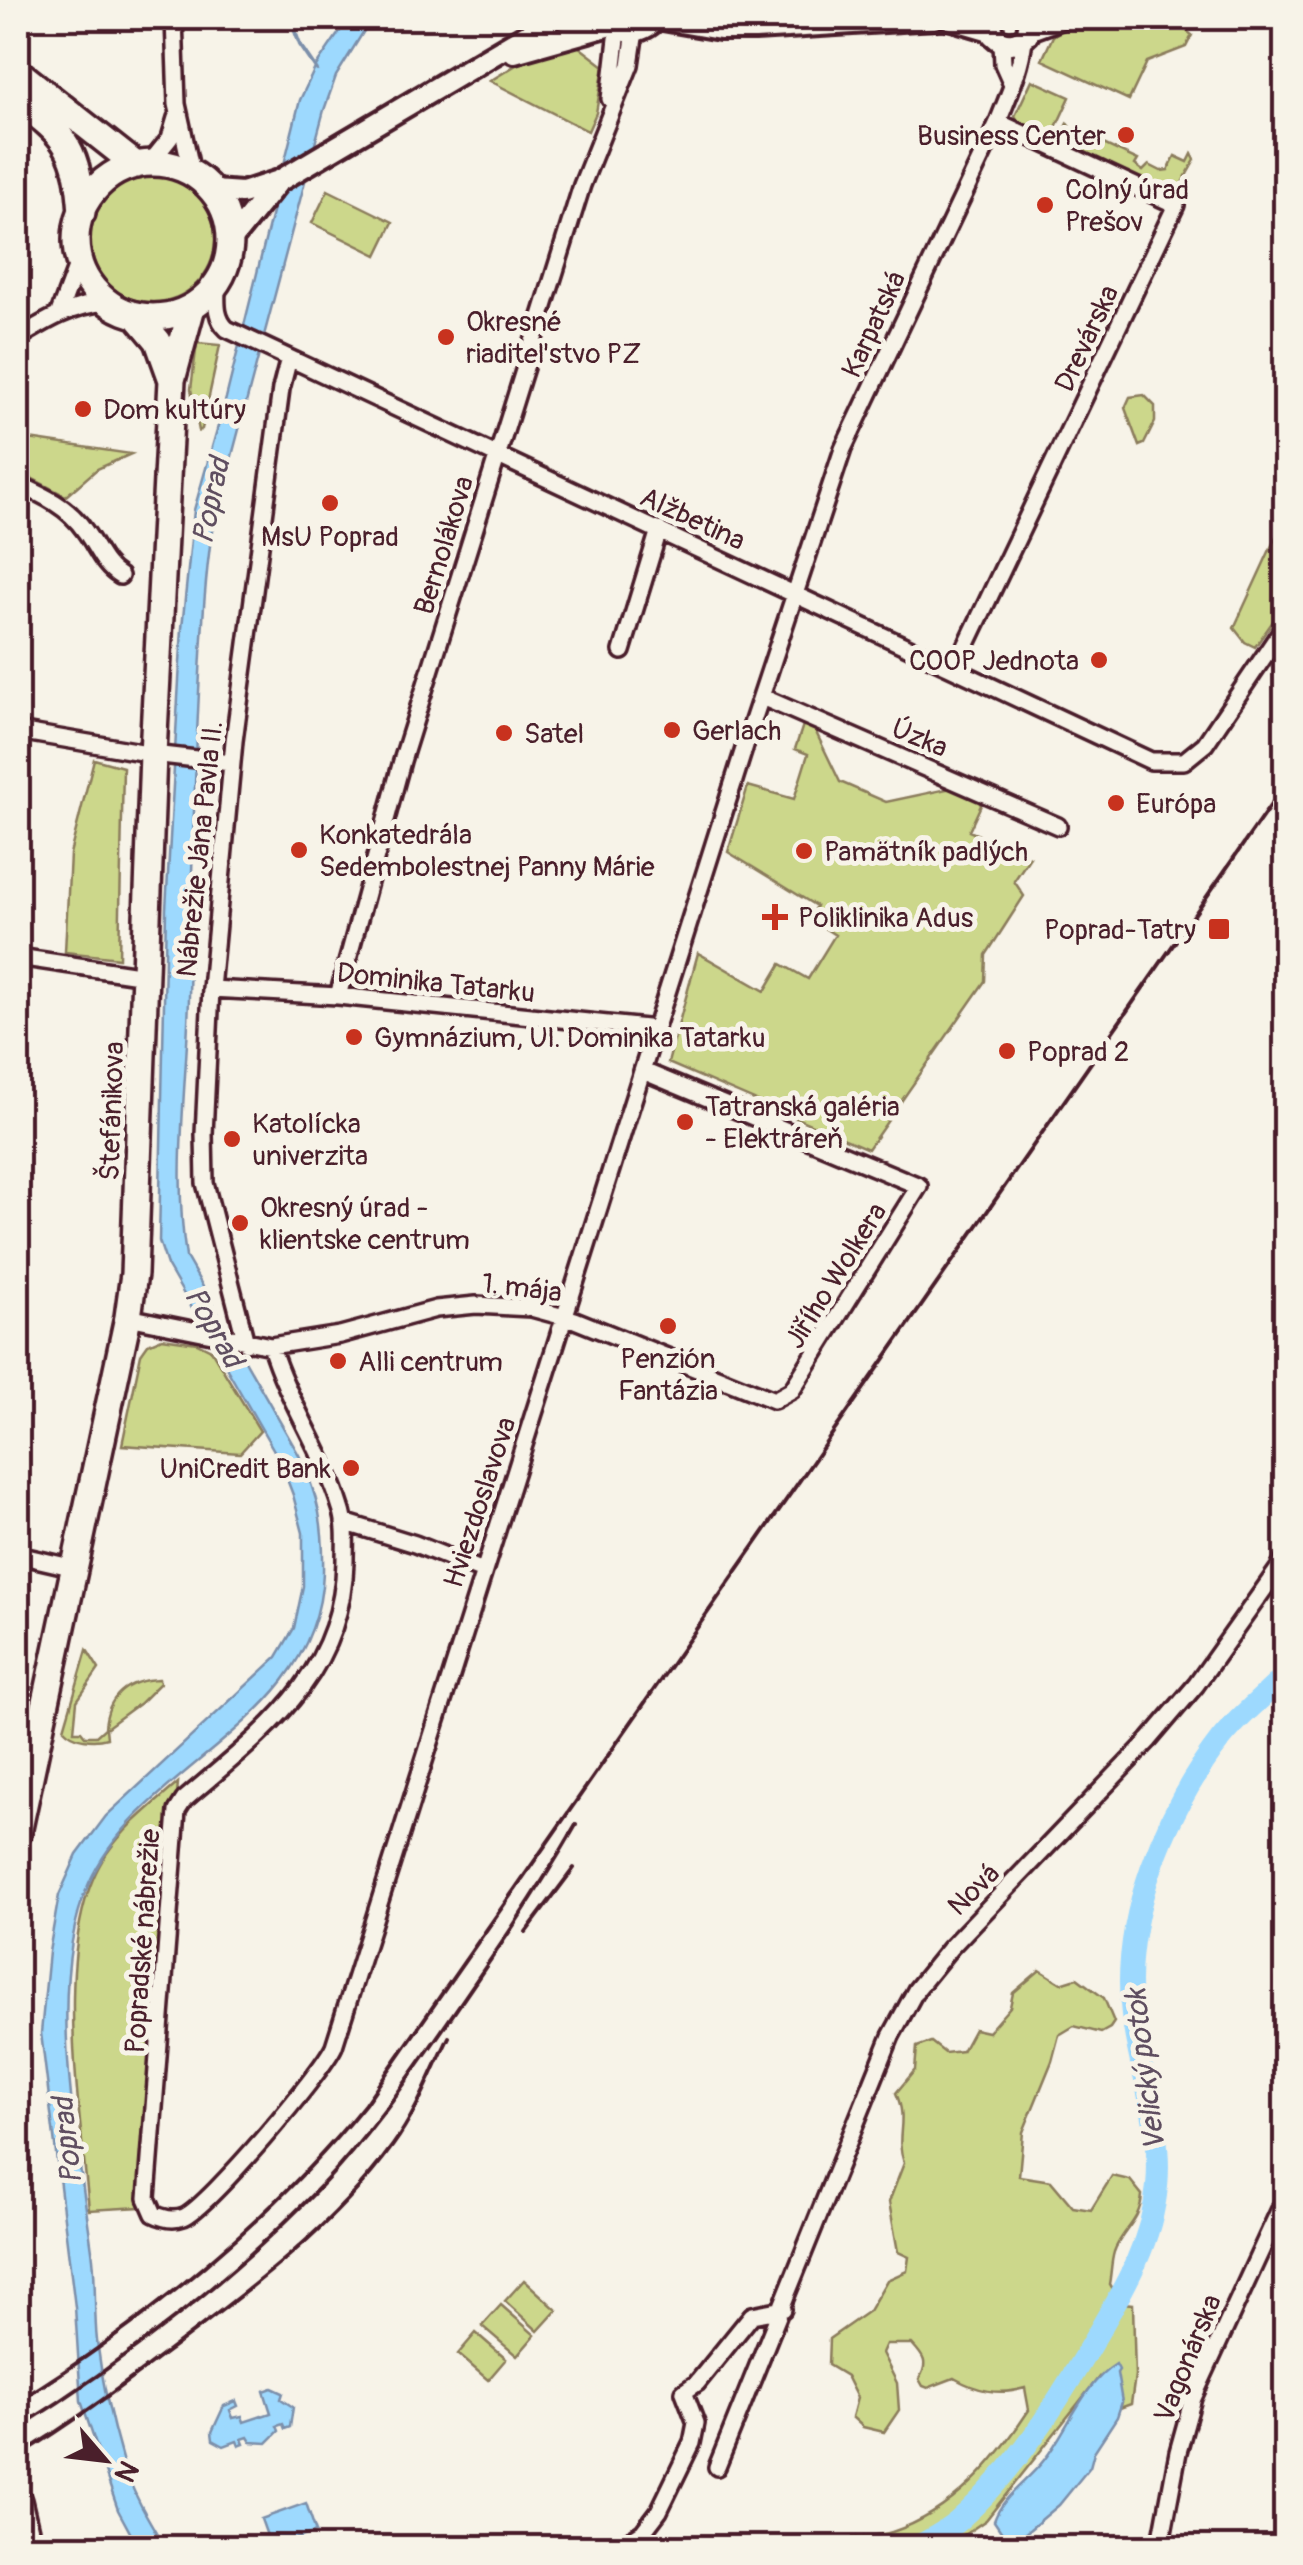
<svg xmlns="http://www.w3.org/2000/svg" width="1303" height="2565" font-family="Pangolin,sans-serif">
<rect width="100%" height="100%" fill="#f7f3e8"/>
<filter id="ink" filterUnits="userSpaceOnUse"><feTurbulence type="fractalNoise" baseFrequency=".01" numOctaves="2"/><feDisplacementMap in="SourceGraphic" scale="20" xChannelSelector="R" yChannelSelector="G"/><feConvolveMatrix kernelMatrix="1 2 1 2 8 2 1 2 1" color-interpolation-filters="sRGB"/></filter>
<g filter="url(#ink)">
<path fill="#ccd78b" stroke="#8b7b5b" stroke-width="2.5" d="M1174 21 1192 35 1186 47 1147 62 1129 100 1042 60 1053 36 1065 28Z
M574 43 604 66 596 113 588 131 490 81 521 62Z
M1032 80 1070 97 1050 140 1022 126 1015 116Z
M1067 123 1071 129 1138 160 1135 165 1143 171 1149 165 1161 171 1168 170 1175 156 1188 162 1192 154 1195 160 1174 197 1058 144Z
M89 239a63 63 0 1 1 126 0a63 63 0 1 1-126 0Z
M328 190 393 222 377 255 312 223Z
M197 343 220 345 202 429 199 431 191 389Z
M1144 395 1155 406V422L1144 444 1139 446 1125 408 1130 397Z
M22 438 131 454 97 469 66 496 18 471V450Z
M1285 517V604L1255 647 1245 642 1234 628Z
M804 722 812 724 840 782 886 802 956 787 977 797 981 805 969 831 1030 857 1014 881 1024 896 986 955 985 981 868 1149 668 1063 698 953 765 991 781 964 808 979 835 935 809 918 816 906 728 852 748 786 794 799 808 754 795 749Z
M94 759 123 767 119 958 65 952 70 854Z
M162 1338 197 1343 211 1350 260 1431 240 1453 122 1445 141 1354 148 1344Z
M87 1650 99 1669 77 1701 74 1731H81L85 1736H96L105 1728C107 1696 127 1680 159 1679L160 1683 140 1703 106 1728 107 1738C93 1742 74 1740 64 1729Z
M178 1783 141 2207 89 2210C81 2114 49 1936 107 1853 126 1826 153 1805 178 1783Z
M1040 1970 1061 1983 1077 1978 1104 1998 1114 2022 1110 2028 1101 2033 1074 2026 1059 2035 1052 2061 1023 2132 1019 2176 1051 2181 1073 2207 1091 2210 1112 2176 1130 2180 1142 2195C1140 2223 1122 2229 1114 2252 1111 2262 1111 2274 1109 2284L1120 2303 1133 2304 1135 2376 1131 2404 1120 2408 1122 2402 1099 2377 986 2520 946 2547H846L853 2537C866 2536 880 2536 892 2532 953 2512 995 2462 1029 2410L1025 2388C999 2396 977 2391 954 2378L928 2388 923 2386 919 2379C929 2363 924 2357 912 2344H886L882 2353 897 2383 899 2410 884 2432 863 2427 852 2417 857 2398 846 2376 828 2365 829 2339 869 2311 887 2280 907 2271 909 2257 898 2252 889 2202 904 2163C894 2134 909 2123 896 2093L915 2070 917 2047 931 2042 945 2053 962 2051 974 2029 988 2032 1010 2007 1013 1993Z
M524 2280 557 2310 538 2331 505 2301Z
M501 2305 535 2335 517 2356 482 2326Z
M476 2333 506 2359 488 2380 458 2354Z"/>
<path fill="#9dd9fe" stroke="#7c8faa" stroke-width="2.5" d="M349 18H372L336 76 324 110 212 531C204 585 202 638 199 691 194 794 191 895 189 997 187 1084 173 1171 186 1257L299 1455C319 1498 324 1525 323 1572 318 1725 145 1760 89 1883 43 1986 79 2149 93 2258 96 2285 94 2313 97 2341 102 2381 111 2421 122 2459 131 2491 148 2519 165 2547H138L118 2510 81 2401 75 2307 41 2033 49 1952 59 1895 77 1855 106 1816 277 1657 294 1628 303 1586V1533L293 1495 280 1461 167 1265 159 1241 166 909 182 628 194 510 226 398 300 100 316 66Z
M1116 2364 1119 2370 1117 2373 1122 2402 1117 2417 1094 2452 1090 2467 1059 2505 1017 2540 1004 2536 994 2521C1003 2495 1028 2481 1044 2460 1068 2430 1082 2385 1116 2364Z
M272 2388 283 2393 281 2399 293 2407 290 2427 285 2429 283 2424 277 2426 279 2431 267 2443 251 2442 248 2437 242 2439 244 2444 239 2446 237 2441 224 2446 213 2440 212 2432 224 2406 236 2401 238 2406 230 2410 233 2418 242 2416 244 2422 271 2413 264 2391Z
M306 2503 316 2532 271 2547 261 2519Z"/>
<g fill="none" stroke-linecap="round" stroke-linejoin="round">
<path stroke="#7c8faa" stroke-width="4" d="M290 18 300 45 317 70"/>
<path stroke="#9dd9fe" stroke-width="22" d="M914 2548C929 2540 947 2531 959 2520 1017 2469 1057 2403 1095 2338 1123 2290 1152 2243 1157 2186 1163 2127 1139 2071 1132 2014 1120 1922 1165 1811 1221 1739 1239 1716 1264 1696 1286 1675"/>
<defs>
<path id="minor" d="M174 18 177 104 192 173
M1002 42 1003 64 1011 82
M610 99 618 30
M150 163 170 138 176 118
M217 284C217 300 214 317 227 329L1151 761H1184L1205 744 1286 624
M59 313 79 260
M18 338C47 320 72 305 107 302
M18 484C43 495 69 507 85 531 97 547 103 566 120 576
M622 651 659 530
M955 669 1176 205 998 122
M762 697 1058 826
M18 731 153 754 231 763
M18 957 145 976
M211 989 338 996 656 1029
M338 996 402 761 582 185 630 65 635 31
M128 1317 271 1346 340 1335 436 1309 476 1305 531 1308 575 1320 774 1400 792 1390 919 1186 643 1071
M246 1343 205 1183 204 1134 211 989 234 741 281 389 289 358
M271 1346C288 1402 324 1452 341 1508 347 1525 345 1544 345 1561 343 1676 263 1732 184 1800L177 1811 147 2198 154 2214C164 2219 173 2221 184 2217 209 2206 322 2073 334 2046L749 733 843 449 998 122C1009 94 1021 68 1024 39
M344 1522 415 1544 483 1571
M18 1555 75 1568
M1286 1979V2046
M717 2467 891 2036 916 1990 950 1948 1149 1740 1196 1685 1286 1558
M618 2548 643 2532 659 2511 692 2443 696 2423 684 2392 697 2383 752 2315 783 2309
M1160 2548 1178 2452 1193 2398 1286 2196"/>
<path id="tertiary" d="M657 18 720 29H755L934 18
M949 18 990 30
M990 18 993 35C1004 46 1017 46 1028 34L1030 18
M604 19C621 36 641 35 657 18
M1030 29 1060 18
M514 52 610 25
M213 191 242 193 279 181 555 18
M231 240 277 183"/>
<path id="primary" d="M18 72 136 165
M18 101C68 136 78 151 82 213
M76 240a77 77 0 1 1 154 0a77 77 0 1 1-154 0Z
M136 315 158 341 172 380
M18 1833 128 1317 134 1274 153 754 172 380 192 307
M18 2501 29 2548"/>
</defs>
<use href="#minor" stroke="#4a1f2b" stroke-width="22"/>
<use href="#tertiary" stroke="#4a1f2b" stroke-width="28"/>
<use href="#primary" stroke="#4a1f2b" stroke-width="32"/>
<use href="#minor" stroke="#f7f3e8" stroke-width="15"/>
<use href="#tertiary" stroke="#f7f3e8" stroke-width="20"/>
<use href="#primary" stroke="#f7f3e8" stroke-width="25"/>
<path stroke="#4a1f2b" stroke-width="2.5" d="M1276 1008 1286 1014"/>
<path stroke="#4a1f2b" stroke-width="4" d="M526 1932 574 1868
M18 2401C143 2324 272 2219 365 2104L1286 783
M18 2428C122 2364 237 2274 321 2186 369 2136 408 2079 447 2023 492 1958 537 1893 576 1825
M18 2456C70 2425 119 2388 168 2351 249 2290 333 2228 393 2145 417 2112 431 2074 449 2037"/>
</g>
</g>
<g fill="#c8321e" stroke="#f7f3e8" stroke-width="4">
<circle cx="1126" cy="135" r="10"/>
<circle cx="1045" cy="205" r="10"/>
<circle cx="446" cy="337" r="10"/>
<circle cx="83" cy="409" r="10"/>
<circle cx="330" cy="503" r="10"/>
<circle cx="1099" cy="660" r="10"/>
<circle cx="672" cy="730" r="10"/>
<circle cx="504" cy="733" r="10"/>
<circle cx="1116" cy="803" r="10"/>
<circle cx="299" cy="850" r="10"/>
<circle cx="804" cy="851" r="10"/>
<path d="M770 902h10v10h10v10h-10v10h-10v-10h-10v-10h10z"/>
<rect x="1207" y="917" width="24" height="24" rx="5"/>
<circle cx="354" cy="1037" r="10"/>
<circle cx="1007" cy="1051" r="10"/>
<circle cx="685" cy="1122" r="10"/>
<circle cx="232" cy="1139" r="10"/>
<circle cx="240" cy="1223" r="10"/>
<circle cx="668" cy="1326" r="10"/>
<circle cx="338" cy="1361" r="10"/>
<circle cx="351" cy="1468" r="10"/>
</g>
<g text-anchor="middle" stroke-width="10" stroke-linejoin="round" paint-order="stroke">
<g font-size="28" fill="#4a1f2b" stroke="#f7f3e8" text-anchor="start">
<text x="1106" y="145" text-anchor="end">Business Center</text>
<text x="1065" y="199">Colný úrad<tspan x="1065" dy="32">Prešov</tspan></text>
<text x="466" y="331">Okresné<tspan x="466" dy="32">riaditeľstvo PZ</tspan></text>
<text x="103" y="419">Dom kultúry</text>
<text x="330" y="546" text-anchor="middle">MsU Poprad</text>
<text x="1079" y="670" text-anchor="end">COOP Jednota</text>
<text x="692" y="740">Gerlach</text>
<text x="524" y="743">Satel</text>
<text x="1136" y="813">Európa</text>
<text x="319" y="844">Konkatedrála<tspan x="319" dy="32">Sedembolestnej Panny Márie</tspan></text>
<text x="824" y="861">Pamätník padlých</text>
<text x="798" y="927">Poliklinika Adus</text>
<text x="1196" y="939" text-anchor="end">Poprad-Tatry</text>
<text x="374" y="1047">Gymnázium, Ul. Dominika Tatarku</text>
<text x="1027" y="1061">Poprad 2</text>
<text x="705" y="1116">Tatranská galéria<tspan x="705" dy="32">- Elektráreň</tspan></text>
<text x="252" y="1133">Katolícka<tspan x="252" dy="32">univerzita</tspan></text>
<text x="260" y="1217">Okresný úrad -<tspan x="260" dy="32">klientske centrum</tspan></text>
<text x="668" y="1368" text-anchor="middle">Penzión<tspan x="668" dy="32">Fantázia</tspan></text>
<text x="358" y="1371">Alli centrum</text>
<text x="331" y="1478" text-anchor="end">UniCredit Bank</text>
</g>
<g font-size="28" fill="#4a1f2b" stroke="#f7f3e8">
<text transform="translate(873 324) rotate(-65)" y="10">Karpatská</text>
<text transform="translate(1086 338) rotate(-65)" y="10">Drevárska</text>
<text transform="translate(693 518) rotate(25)" y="10">Alžbetina</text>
<text transform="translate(443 545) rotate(-73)" y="10">Bernolákova</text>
<text transform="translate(920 737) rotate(23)" y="10">Úzka</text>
<text transform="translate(199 849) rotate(-84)" y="10">Nábrežie Jána Pavla II.</text>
<text transform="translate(436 982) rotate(6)" y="10">Dominika Tatarku</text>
<text transform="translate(111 1111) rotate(-88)" y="10">Štefánikova</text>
<text transform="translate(835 1275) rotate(-58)" y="10">Jiřího Wolkera</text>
<text transform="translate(522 1287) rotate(7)" y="10">1. mája</text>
<text transform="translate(479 1502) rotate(-72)" y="10">Hviezdoslavova</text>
<text transform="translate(973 1889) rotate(-45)" y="10">Nová</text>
<text transform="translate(142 1941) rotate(-86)" y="10">Popradské nábrežie</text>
<text transform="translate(1187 2358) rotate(-68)" y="10">Vagonárska</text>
</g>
<g font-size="30" font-style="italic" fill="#5f4e60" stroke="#f7f3e8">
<text transform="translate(211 501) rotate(-78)" y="10">Poprad</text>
<text transform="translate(214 1327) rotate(60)" y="10">Poprad</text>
<text transform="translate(1145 2070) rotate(-97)" y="10">Velický potok</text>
<text transform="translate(67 2141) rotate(-96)" y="10">Poprad</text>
</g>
</g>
<rect width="1303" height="2565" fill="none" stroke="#f7f3e8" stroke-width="60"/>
<rect x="30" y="30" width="1243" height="2505" fill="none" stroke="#4a1f2b" stroke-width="4" filter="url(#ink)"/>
<g transform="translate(105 2460) rotate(118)" stroke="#f7f3e8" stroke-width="8" paint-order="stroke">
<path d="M0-8L18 38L0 25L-18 38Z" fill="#4a1f2b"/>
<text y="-15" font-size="28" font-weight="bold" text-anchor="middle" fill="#4a1f2b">N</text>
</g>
</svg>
